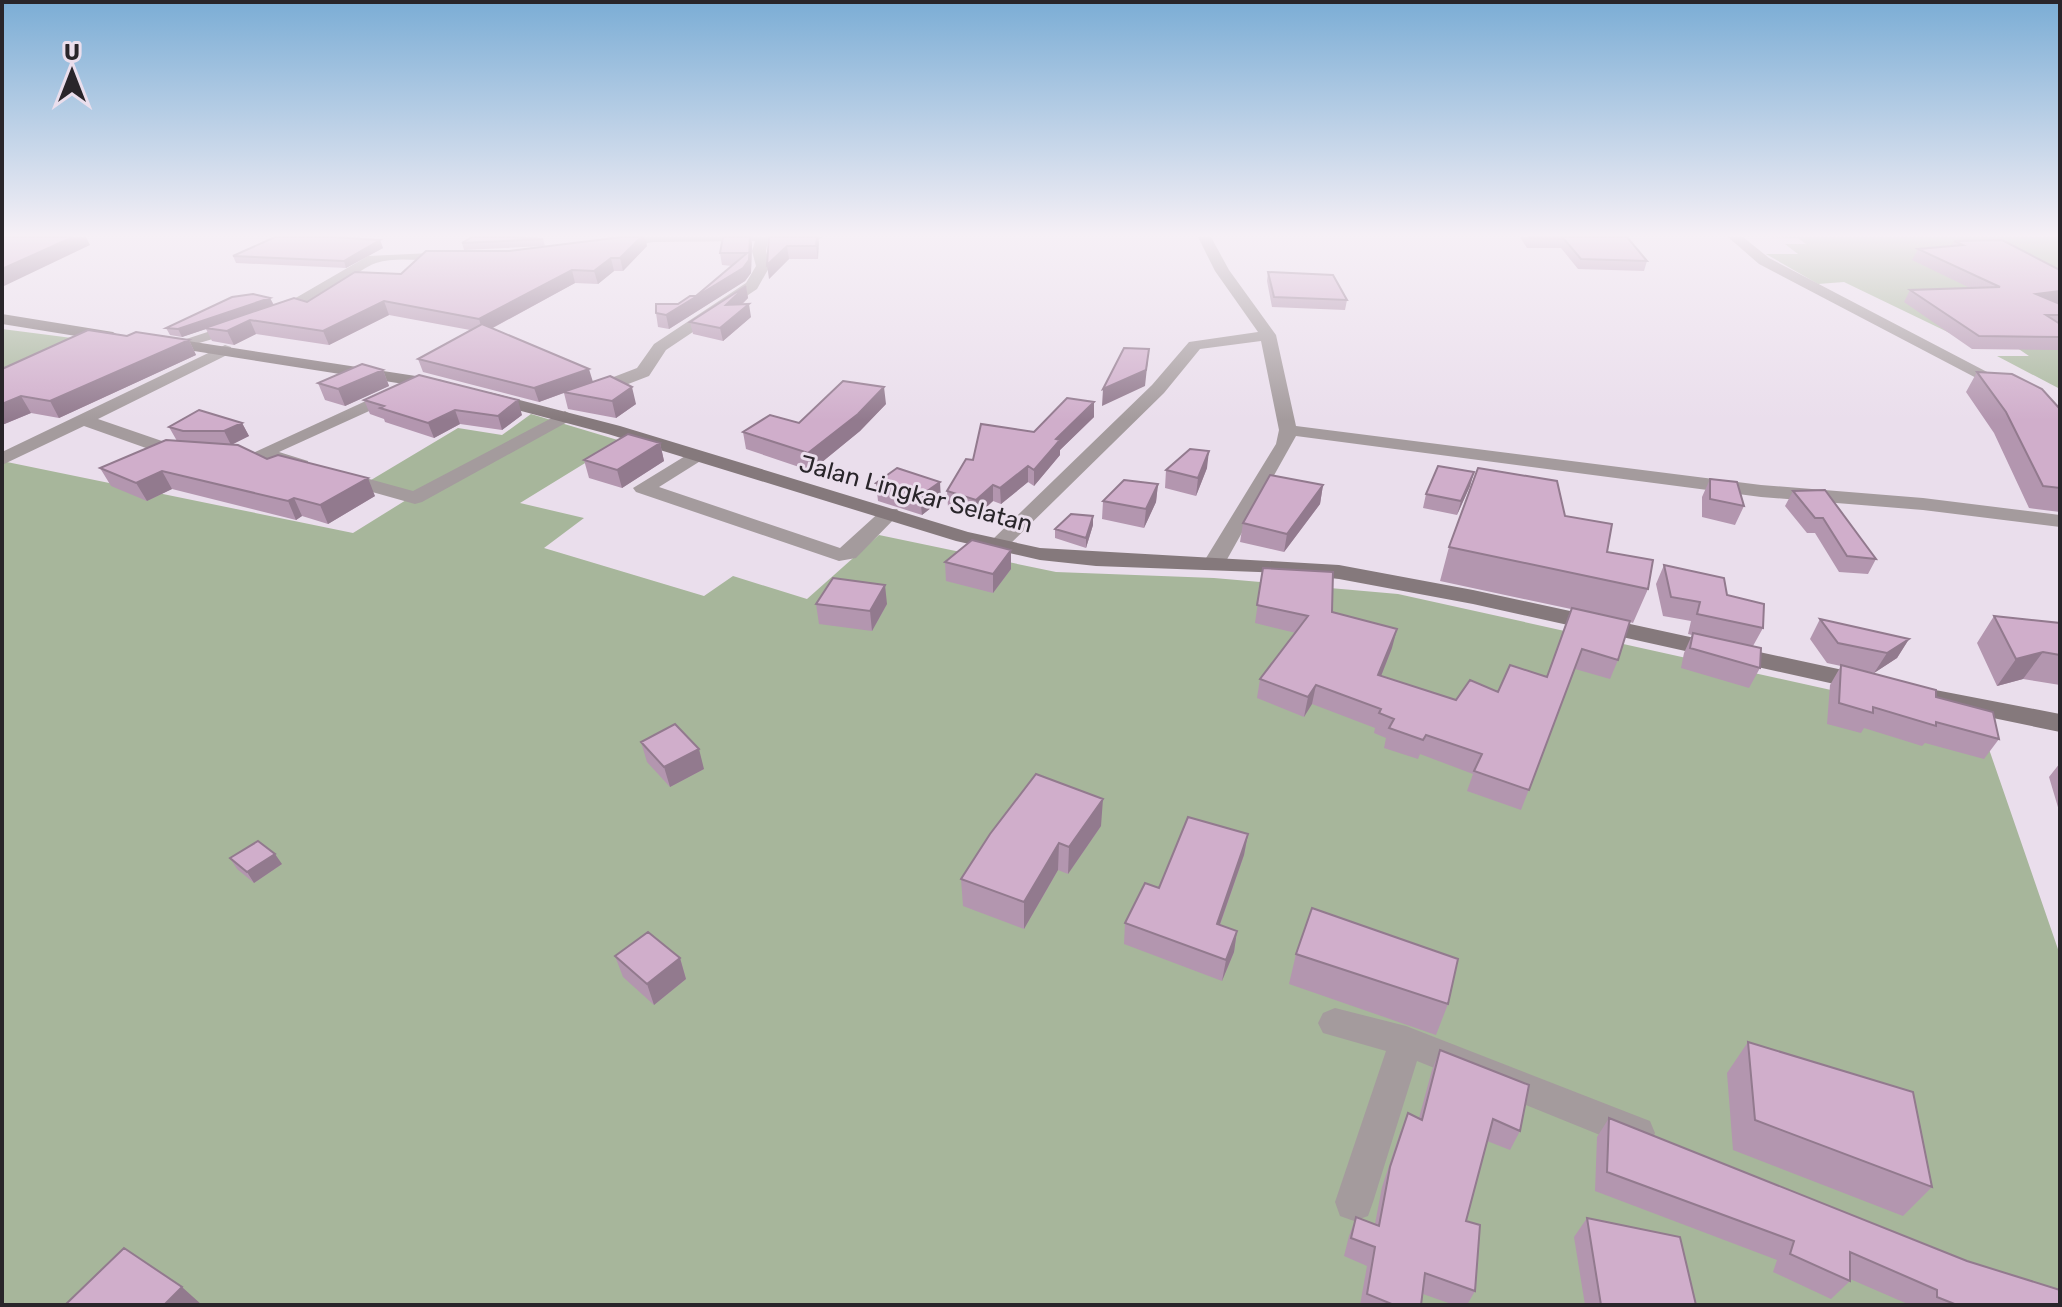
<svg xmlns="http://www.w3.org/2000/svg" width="2062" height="1307" font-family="Rubik,sans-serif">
<rect width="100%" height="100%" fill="#eadeec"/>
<path fill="#a7b69b" d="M1769 237H2060V389L1997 356H2029L2004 339 1958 337 1844 282 1818 284 1766 254H1798L1785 244H1806L1798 238Z
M2 329 72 338 2 369Z
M531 414 621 441 520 503 584 518 544 548 704 596 733 576 807 599 879 535 1056 572 1214 578 1398 594 1980 723 2060 955V1305H2V461L353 533 411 497 361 486 458 428 502 435Z"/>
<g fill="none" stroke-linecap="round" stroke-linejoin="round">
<path fill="#a49b9d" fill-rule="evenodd" d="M636 237H823L816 241H768L766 251 770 266 757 289 666 350 649 376 597 396H585V388L637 368 654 344 746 283 756 266 752 251 755 241 654 242 612 248 605 244Z
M1198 237H1211L1229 270 1276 335 1296 426 1761 485 1923 498 2060 515V527L1923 510 1761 497 1296 436 1225 563 1214 569 1203 563 1276 444 1279 430 1261 341 1200 349 1164 393 1005 549H991L987 545 991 541 1152 385 1189 342 1258 332 1215 271Z
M1728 237H1743L1769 258 2060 410V422L1759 264Z
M452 252 459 256 457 259C431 264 401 255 376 263 354 270 289 331 268 314L368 256Z
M238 322 243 324V330L179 349 171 344Z
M225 345 231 347V353L98 419 191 451V459H177L84 426 2 465V452Z
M394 388 403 393 400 397 279 452 308 461V469H294L253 453Z
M565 411 574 416 571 420 422 502 415 504 333 481 330 477 340 471 413 491Z
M695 450 704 456 702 460 659 487 840 548 883 509H897L900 513 856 558 839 561 636 492 633 488Z
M1335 1008 1406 1026 1637 1116 1650 1121 1655 1133 1650 1145 1637 1150 1417 1061 1373 1202 1368 1216 1354 1221 1340 1216 1335 1202 1386 1051 1323 1033 1318 1023 1323 1013Z"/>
<path fill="#85797c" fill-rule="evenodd" d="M2 314 113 332 121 337 113 342 2 324Z
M162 337 442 380 450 385 442 390 156 345 154 342Z
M489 392 620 426 968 532 1040 548 1339 565 1473 590 1866 675 1878 683 1866 691 1473 604 1339 579 1286 573 1096 566 1040 560 956 541 608 434 483 401 480 397Z
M1925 688 2060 714V732L1916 702 1912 696 1916 690Z"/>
</g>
<path fill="#b396af" d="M622 237H645L647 246 623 271H614L598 284 575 283 491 329 636 404 616 418 568 409 564 393 539 402 423 372 418 359 470 330 389 315 329 345 256 334 234 345 212 341 206 329 182 337 170 335 166 328 270 298 274 305 307 302 401 274 509 251Z
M723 237H751L752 244 751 273 745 281 669 329 658 327 656 313 696 296 732 266 722 265 720 253Z
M769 237H818V259H789L769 279Z
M1520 237H1627L1647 261 1644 271 1578 269 1561 248H1527Z
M543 239 545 246 464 250 462 243Z
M380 240 383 248 346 268 236 263 233 256Z
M1954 241 2060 270V302L2056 303 2060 304V350L1972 349 1904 302 1910 290 1970 288 1912 260 1918 249 1951 246Z
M1268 272 1347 300 1345 310 1272 307 1267 281Z
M746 286 748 298 742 305 751 317 723 341 693 334 690 322Z
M189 340 196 355 59 418 31 413 2 425V369Z
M383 370 389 386 345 406 325 400 318 383Z
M1977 372 2060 409V512L2029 508 1994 433 1966 392Z
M364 400 522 415 502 430 460 424 434 438 385 422 384 419 370 414Z
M1094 402V417L1060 450V455L1034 486 1028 482 1001 504 993 501 977 516 948 507 947 491 1034 432Z
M886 404 860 431 811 471 746 449 743 432 799 423Z
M242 423 249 436 231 445 267 459 375 496 328 524 302 516 296 520 172 489 147 501 111 486 100 468 177 441 169 427Z
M660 443 664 461 622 488 589 478 584 460Z
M1207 468 1196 496 1165 488 1166 470Z
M1474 472 1470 486 1457 515 1423 508 1426 494Z
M1710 479 1744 506 1735 525 1702 517V497Z
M876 483 941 500 922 515 878 501Z
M1158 484 1156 502 1144 528 1102 519 1103 501Z
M1323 485 1320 504 1284 552 1240 542 1243 523Z
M1793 491 1876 559 1868 574 1839 572 1815 533H1807L1785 506Z
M1093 516V525L1086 548 1055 538V529Z
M1565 516 1607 552 1648 589 1633 623 1630 622 1618 660 1610 679 1575 669 1521 810 1467 791 1473 774 1420 754 1418 759 1384 748 1386 738 1374 733 1375 728 1312 704 1304 717 1257 698 1260 679 1296 633 1255 623 1263 568 1392 648 1381 676 1456 700 1498 692 1547 677 1571 609 1440 581 1449 547Z
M1011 550V569L993 593 946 581 945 562Z
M1664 565 1727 595 1763 628 1753 646 1760 668 1749 688 1681 668 1684 653 1692 635 1688 634 1691 621 1663 616 1656 584Z
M816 604H887L872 631 819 624Z
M1994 616 2060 623V685L2023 679 1997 686 1977 643Z
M1820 619 1909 639 1897 658 1874 673 1856 669 1936 697 1999 739 1984 759 1925 743 1922 746 1864 728 1861 733 1827 724 1830 685 1841 666 1827 663 1810 639Z
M641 742 704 769 670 787 647 762Z
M2060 763V814L2049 777Z
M1101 826 1068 874 1058 870 1024 929 963 906 961 879Z
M1248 834 1244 855 1220 925 1237 931 1234 952 1222 981 1124 944 1125 923 1159 888Z
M230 858 282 864 254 883 237 869Z
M1296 954 1448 1004 1436 1035 1289 984Z
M615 956 680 958 686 979 654 1005 623 977Z
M1748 1042 1932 1187 1903 1216 1733 1150 1727 1073Z
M1440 1050 1520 1131 1510 1150 1487 1141 1466 1221 1475 1291 1467 1305H1454L1423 1294 1421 1305H1360L1367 1266 1344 1256 1349 1236 1356 1217 1375 1224 1382 1187 1400 1133 1408 1113 1419 1118 1432 1070Z
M1609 1118 2060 1305H1910L1850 1279V1281L1831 1299 1773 1272 1777 1260 1595 1191 1597 1137Z
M1587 1218 1696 1305H1585L1574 1237Z"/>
<path fill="#927a8e" d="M73 237H86L90 245 2 287V269Z
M641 237H645L647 246 623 271 620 258Z
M750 237 752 244 751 273 745 281 669 329 666 315 743 268Z
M817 237H818L819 243 818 259 816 246Z
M380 240 383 248 346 268 344 261Z
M787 246 789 259 769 279 767 265Z
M611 258 614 271 598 284 594 271Z
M572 270 575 283 483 333 479 319Z
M746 286 748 298 728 317 726 305Z
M2060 291V302L2029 306 2036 294Z
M270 298 274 306 205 328 206 329 182 337 178 329Z
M384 301 389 315 329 345 323 331Z
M749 304 751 317 723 341 720 328Z
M250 320 256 334 234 345 227 331Z
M189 340 196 355 59 418 50 401Z
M1149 349 1145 386 1102 406 1103 389Z
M589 369 593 382 539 402 534 388Z
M383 370 389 386 345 406 338 389Z
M632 387 636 404 616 418 612 401Z
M884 387 886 404 860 431 811 471 808 453Z
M21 396 31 413 2 425V404Z
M518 400 522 415 502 430 498 416Z
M1094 402V417L1060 450V455L1034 486V470L1056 439Z
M455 410 460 424 434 438 428 423Z
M242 423 249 436 231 445 224 431Z
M660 443 664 461 622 488 617 470Z
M1209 451 1207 468 1196 496 1198 478Z
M1028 466V482L1001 504 1000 488Z
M162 471 172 489 147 501 136 483Z
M1474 472 1470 486 1457 515 1461 501Z
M368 478 375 496 328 524 320 505Z
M940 482 941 500 922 515 920 496Z
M1158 484 1156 502 1144 528 1146 509Z
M993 485V501L977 516 976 500Z
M1323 485 1320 504 1284 552 1287 534Z
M294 498 302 516 296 520 288 501Z
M1093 516V525L1086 548V538Z
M1011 550V569L993 593V574Z
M885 585 887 604 872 631 870 611Z
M1397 629 1392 648 1374 694 1378 675Z
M1909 639 1897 658 1874 673 1887 653Z
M2043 652 2023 679 1997 686 2016 659Z
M1316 685 1312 704 1304 717 1308 697Z
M699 749 704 769 670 787 664 767Z
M1103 799 1101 826 1068 874 1069 847Z
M1248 834 1244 855 1213 944 1217 924Z
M1059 843 1058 870 1024 929V902Z
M275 854 282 864 254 883 247 872Z
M1237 931 1234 952 1222 981 1226 960Z
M680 958 686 979 654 1005 647 984Z
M182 1287 202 1305H164Z"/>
<path fill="#d0aecb" stroke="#927a8e" stroke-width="2" d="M2 237H73L2 269Z
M275 237H333L380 240 344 261 233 256Z
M472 237H513L543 239 462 243Z
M622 237H641L620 258H611L594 271 572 270 479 319 384 301 323 331 250 320 227 331 205 328 294 298 307 302 355 272 401 274 426 251H509Z
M723 237H750L749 260 743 268 666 315 656 313V304H678L690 296H696L747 253H720Z
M769 237H817L816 246H787L767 265Z
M1528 237H1627L1647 261 1581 259 1564 239 1530 238Z
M2002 240 2060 270V291L2036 294 2060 304V315H2046L2060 324V337L1979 336 1910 290 2000 287 1918 249 1963 245 1954 241Z
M1268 272 1333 275 1347 300 1274 297Z
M746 286 726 305 749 304 720 328 690 322Z
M253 294 270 298 178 329 166 328 232 297Z
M482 324 589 369 534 388 418 359Z
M88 330 127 336 136 332 189 340 50 401 21 396 2 404V369Z
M1124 348 1149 349 1146 370 1103 389Z
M362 364 383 370 338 389 318 383Z
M1977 372 2012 374 2042 389 2060 409V488L2043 486 2006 412Z
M419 375 518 400 498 416 455 410 428 423 380 408 384 406 364 400Z
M610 376 632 387 612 401 563 392Z
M843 381 884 387 858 414 808 453 743 432 770 415 799 423Z
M1067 398 1094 402 1056 439 1060 440 1034 470 1028 466 1000 488 993 485 976 500 947 491 966 459 973 460 981 424 1034 432Z
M199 410 242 423 224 431H183L169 427Z
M628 434 660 443 617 470 584 460Z
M166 440 238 445 267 459 278 455 368 478 320 505 294 498 288 501 162 471 136 483 100 468Z
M1190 449 1209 451 1198 478 1166 470Z
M1438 466 1474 472 1461 501 1426 494Z
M897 468 940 482 920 496 876 483Z
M1478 468 1557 481 1565 516 1612 524 1607 552 1653 560 1648 589 1449 547Z
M1270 475 1323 485 1287 534 1243 523Z
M1710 479 1737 482 1744 506 1710 499Z
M1124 480 1158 484 1146 509 1103 501Z
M1825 490 1876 559 1847 556 1823 518H1815L1793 491Z
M1071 514 1093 516 1086 538 1055 529Z
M972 540 1011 550 993 574 945 562Z
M1664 565 1724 578 1727 595 1764 604 1763 628 1697 614 1700 602 1671 597Z
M1263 568 1333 572 1332 612 1397 629 1378 675 1456 700 1470 680 1498 692 1510 665 1547 677 1572 608 1630 621 1618 660 1582 649 1529 790 1474 771 1482 754 1426 735 1423 740 1389 728 1394 719 1379 713 1381 709 1316 685 1308 697 1260 679 1308 616 1257 605Z
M833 578 885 585 870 611 816 604Z
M1994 616 2060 623V655L2043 652 2016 659Z
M1820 619 1909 639 1887 653 1838 643Z
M1693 633 1761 648 1760 668 1690 648Z
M1841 665 1936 690V697L1993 712 1999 739 1936 722V726L1873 707V713L1839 703Z
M675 724 699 749 664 767 641 742Z
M1036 774 1103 799 1069 847 1059 843 1024 902 961 879 990 834Z
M1188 817 1248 834 1217 924 1237 931 1226 960 1125 923 1145 883 1159 888Z
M258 841 275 854 247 872 230 858Z
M1312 908 1458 959 1448 1004 1296 954Z
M648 932 680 958 647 984 615 956Z
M1748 1042 1913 1092 1932 1187 1755 1120Z
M1440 1050 1529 1085 1520 1131 1493 1119 1466 1221 1480 1225 1475 1291 1425 1273 1421 1305H1394L1367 1294 1375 1247 1351 1238 1356 1217 1379 1226 1390 1167 1408 1113 1422 1120Z
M1609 1118 1967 1261 2060 1290V1305H1957L1937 1297V1290L1850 1252V1281L1790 1254 1794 1241 1607 1172Z
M1587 1218 1680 1237 1696 1305H1601Z
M124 1248 182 1287 164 1305H65Z"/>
<linearGradient id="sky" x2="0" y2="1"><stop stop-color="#7badd5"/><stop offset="0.56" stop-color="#f6f0f6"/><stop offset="1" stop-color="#f6f0f6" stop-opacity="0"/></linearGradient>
<rect width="2062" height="420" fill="url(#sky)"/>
<g text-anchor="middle" stroke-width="6" stroke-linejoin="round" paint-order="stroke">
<g font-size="24" fill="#29252a" stroke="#eadeec">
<text transform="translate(916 494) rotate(15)" y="8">Jalan Lingkar Selatan</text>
</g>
</g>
<rect width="2062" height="1307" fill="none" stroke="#29252a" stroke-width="8"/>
<g transform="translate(72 72)" stroke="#eadeec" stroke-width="6" paint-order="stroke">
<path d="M0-6L14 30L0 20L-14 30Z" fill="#29252a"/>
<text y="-12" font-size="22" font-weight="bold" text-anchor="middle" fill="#29252a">U</text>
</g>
</svg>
